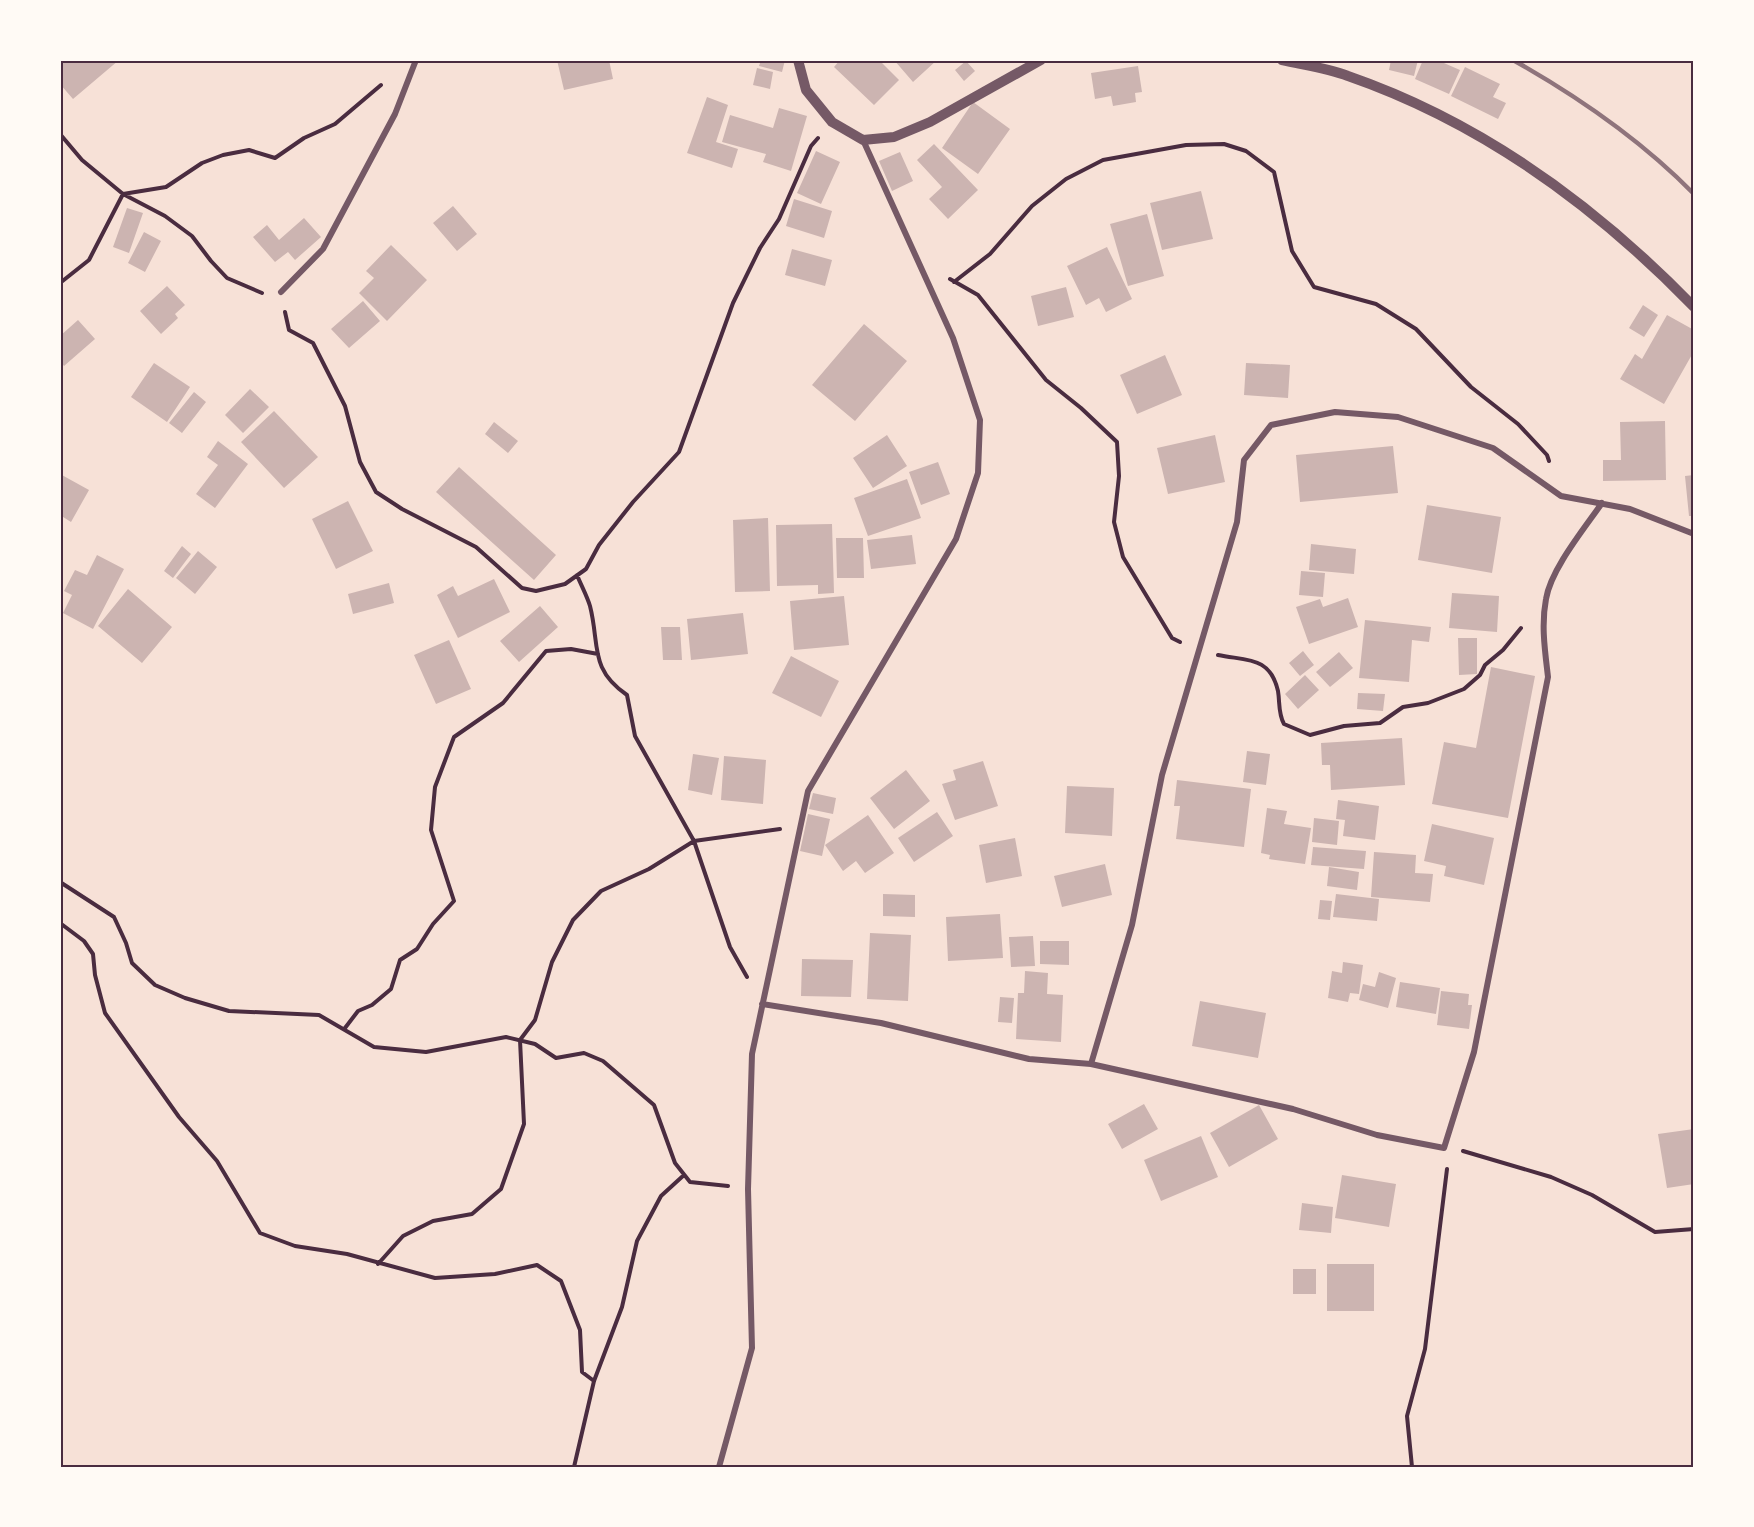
<svg xmlns="http://www.w3.org/2000/svg" width="1754" height="1527" font-family="Overpass,sans-serif">
<rect width="100%" height="100%" fill="#f7e1d7"/>
<path fill="#ccb4b1" d="M60 60H119L73 99 60 84Z
M557 60H609L613 79 564 90Z
M761 60H785L782 72 759 66Z
M840 60H879L899 80 874 105 834 67Z
M894 60H937L913 82Z
M1391 60H1418L1414 76 1389 70Z
M1423 60H1437L1460 70 1449 94 1415 79Z
M966 61 975 71 964 81 955 70Z
M1138 66 1142 92 1135 93 1136 102 1113 106 1111 96 1095 99 1091 73Z
M1465 67 1500 84 1493 97 1506 103 1498 119 1451 96Z
M757 68 773 72 770 89 753 85Z
M707 97 728 105 716 142 738 149 732 168 687 153Z
M973 102 1010 129 978 174 942 148Z
M779 108 807 116 791 171 763 162 766 154 722 142 730 115 773 128Z
M934 144 978 190 948 219 929 199 942 187 917 160Z
M816 151 840 162 821 204 797 193Z
M900 152 913 181 892 191 879 161Z
M1201 191 1213 239 1162 250 1150 203Z
M794 199 832 211 824 238 786 226Z
M453 206 477 234 457 251 433 223Z
M127 208 143 213 129 253 113 247Z
M1147 214 1164 276 1128 286 1110 224Z
M304 218 321 237 295 260 288 252 275 262 253 237 267 225 279 240Z
M144 232 161 241 145 272 128 263Z
M391 245 427 280 387 321 359 293 374 278 366 271Z
M1107 247 1132 299 1106 312 1099 298 1086 305 1067 266Z
M792 249 832 260 825 286 785 275Z
M167 286 185 305 175 314 178 318 161 334 140 311Z
M1066 287 1074 317 1038 326 1031 296Z
M363 301 380 321 349 348 331 329Z
M1643 305 1658 315 1644 337 1629 328Z
M1667 315 1694 330V351L1664 404 1620 379 1635 354 1642 359Z
M78 320 95 339 64 366 60 361V336Z
M864 324 907 361 855 421 812 385Z
M1165 355 1182 395 1137 414 1120 375Z
M154 363 190 387 167 422 131 397Z
M1246 363 1290 365 1288 398 1244 395Z
M250 389 269 407 243 433 225 415Z
M194 392 206 402 182 433 169 423Z
M274 411 318 457 284 488 241 442Z
M1665 421 1666 480 1603 481V460H1621L1620 422Z
M494 422 518 441 508 453 485 434Z
M887 435 907 466 873 488 853 458Z
M1215 435 1225 482 1168 494 1157 448Z
M218 441 248 464 215 508 196 494 218 465 207 457Z
M1393 446 1398 493 1300 502 1296 455Z
M938 462 950 494 921 505 909 472Z
M459 467 556 555 534 580 436 492Z
M60 474 89 490 71 522 60 515Z
M1694 475V516H1689L1685 476Z
M907 479 921 518 868 536 854 498Z
M348 501 373 551 336 569 312 519Z
M1427 505 1501 517 1492 573 1418 560Z
M768 518 770 591 735 592 733 520Z
M832 524 834 593 818 594V585L777 586 776 525Z
M912 535 916 564 871 569 867 540Z
M836 538H863L864 578H837Z
M1311 544 1356 549 1354 574 1309 570Z
M182 546 191 554 173 578 164 571Z
M198 551 217 567 195 594 176 578Z
M97 555 124 569 93 629 63 613 72 595 64 591 75 570 87 575Z
M1301 571 1325 573 1323 597 1299 595Z
M494 579 510 612 458 638 437 595 453 586 458 596Z
M389 583 394 603 353 614 348 594Z
M128 589 172 627 142 663 98 626Z
M1452 593 1499 596 1497 632 1449 628Z
M844 596 849 645 794 650 790 601Z
M1348 598 1358 627 1309 644 1296 607 1320 599 1323 607Z
M540 606 558 627 519 662 500 641Z
M743 613 748 654 691 660 687 619Z
M1365 620 1431 627 1429 642 1412 640 1409 682 1359 678Z
M661 627H680L682 660H663Z
M1458 638H1477V674L1459 675Z
M449 640 471 689 436 704 414 655Z
M1303 651 1314 665 1300 676 1289 663Z
M1339 652 1353 668 1330 687 1316 672Z
M791 656 839 681 821 717 772 693Z
M1491 667 1535 676 1508 818 1432 804 1444 742 1476 748Z
M1305 675 1319 690 1298 709 1285 694Z
M1358 693 1385 694 1383 711 1357 709Z
M1402 738 1405 785 1331 790 1330 765H1322L1321 743Z
M1247 751 1270 754 1266 785 1243 782Z
M693 754 719 758 712 795 688 790Z
M724 756 766 760 763 804 721 800Z
M983 761 998 806 955 820 942 784 956 780 953 770Z
M906 770 930 801 894 829 870 798Z
M1177 780 1251 789 1244 847 1176 839 1180 806H1174Z
M1067 786 1114 788 1112 836 1065 833Z
M813 793 836 798 833 814 809 809Z
M1338 800 1379 806 1375 840 1343 836 1345 820 1336 819Z
M1267 808 1287 811 1284 824 1311 828 1305 864 1269 859 1270 855 1261 853Z
M937 812 953 836 914 862 898 838Z
M808 814 830 819 822 856 800 851Z
M868 815 894 853 865 873 856 861 843 871 825 845Z
M1314 818 1339 821 1337 845 1312 842Z
M1432 824 1494 838 1484 885 1444 876 1446 866 1424 861Z
M1015 838 1022 876 986 883 979 845Z
M1313 847 1366 851 1364 869 1311 865Z
M1374 852 1416 855 1415 873 1433 874 1430 902 1371 897Z
M1105 864 1112 895 1062 907 1054 876Z
M1329 867 1359 872 1357 890 1327 886Z
M883 894 915 895V917L883 916Z
M1336 894 1379 899 1377 921 1333 917Z
M1320 900 1332 901 1330 920 1318 919Z
M1000 914 1003 958 948 961 946 917Z
M870 933 911 935 908 1001 867 999Z
M1033 936 1035 966 1011 967 1009 937Z
M1040 941H1069V965L1040 964Z
M802 959 853 960 851 997 801 996Z
M1343 962 1363 965 1359 994 1350 993 1348 1002 1328 998 1332 971 1342 973Z
M1025 971 1048 973 1047 994 1063 995 1061 1042 1016 1039 1018 993H1024Z
M1379 972 1396 978 1388 1008 1359 1000 1363 984 1375 987Z
M1400 982 1440 988 1436 1014 1396 1007Z
M1441 991 1469 994 1468 1005H1472L1469 1029 1437 1025Z
M1000 997 1014 998 1012 1023 998 1022Z
M1200 1001 1266 1013 1258 1058 1192 1046Z
M1144 1104 1158 1129 1122 1149 1108 1124Z
M1259 1105 1278 1139 1229 1167 1210 1133Z
M1694 1129V1184L1667 1188 1658 1134Z
M1201 1136 1218 1177 1161 1201 1144 1160Z
M1342 1175 1396 1184 1389 1227 1335 1218Z
M1302 1203 1333 1207 1331 1233 1299 1230Z
M1327 1264H1374V1311H1327Z
M1293 1269H1316V1294H1293Z"/>
<g fill="none" stroke-linecap="round" stroke-linejoin="round">
<path stroke="#4a2c40" stroke-width="4" d="M60 134 82 160 123 194 165 216 192 236 211 261 227 278 262 293
M950 279 978 295 1046 380 1081 408 1117 442 1119 476 1114 522 1123 557 1172 638 1180 642
M954 282 990 254 1032 206 1066 179 1103 160 1186 145 1224 144 1246 151 1274 172 1292 251 1314 287 1376 304 1416 329 1471 387 1518 424 1547 455 1549 461
M60 283 89 260 123 194 166 187 202 163 223 155 249 150 275 158 304 138 335 124 381 85
M285 312 289 330 313 343 345 406 360 462 376 492 402 509 476 547 522 588 536 591 565 584 586 569 599 545 633 502 679 452 733 303 760 248 779 219 811 146 818 138
M577 575C581 585 587 596 590 606 600 645 589 669 627 695L635 736 694 841 730 947 747 977
M1218 655C1247 661 1270 656 1278 691 1280 703 1278 713 1284 724L1310 735 1344 726 1380 723 1403 707 1428 703 1464 689 1480 675 1485 665 1503 650 1521 628
M60 882 114 917 126 943 132 963 155 985 185 998 229 1011 319 1015 374 1047 426 1052 506 1037 535 1044 556 1058 584 1053 603 1061 654 1105 675 1163 690 1182 728 1186
M60 923 84 941 93 954 95 975 105 1013 179 1117 217 1161 260 1233 295 1246 347 1254 435 1278 495 1274 537 1265 561 1281 580 1330 582 1372 594 1381
M345 1028 358 1011 372 1005 391 989 400 960 417 949 433 924 454 901 431 830 435 787 454 737 503 703 546 651 571 649 598 654
M1463 1151 1551 1177 1592 1195 1655 1232 1694 1229
M378 1264 403 1236 433 1221 472 1214 501 1189 524 1124 520 1040 535 1020 552 962 573 920 601 891 649 869 694 841 780 829
M574 1467 594 1381 622 1307 637 1241 661 1196 684 1175
M1412 1467 1407 1416 1425 1349 1447 1169"/>
<path stroke="#755966" stroke-width="6" d="M281 292 323 249 395 114 416 60
M762 1004 881 1023 1029 1059 1091 1064 1293 1109 1377 1135 1444 1148 1474 1052 1548 677C1545 651 1541 625 1546 599 1551 569 1584 529 1602 503
M1091 1064 1132 925 1162 775 1237 522 1244 460 1271 425 1335 412 1398 417 1493 448 1561 496 1630 509 1694 534
M719 1467 752 1348 748 1189 752 1054 808 791 956 539 978 473 980 420 953 338 863 140"/>
<path stroke="#755966" stroke-width="10" d="M798 60 806 90 832 122 863 140 894 137 930 122 1041 60
M1282 60C1304 65 1327 68 1348 76 1481 122 1597 207 1694 307"/>
<path stroke="#8f747c" stroke-width="4.5" d="M1513 60C1577 96 1642 141 1694 194"/>
</g>
<rect width="1754" height="1527" fill="none" stroke="#fffaf5" stroke-width="123"/>
<rect x="62" y="62" width="1630" height="1404" fill="none" stroke="#4a2c40" stroke-width="2"/>
</svg>
